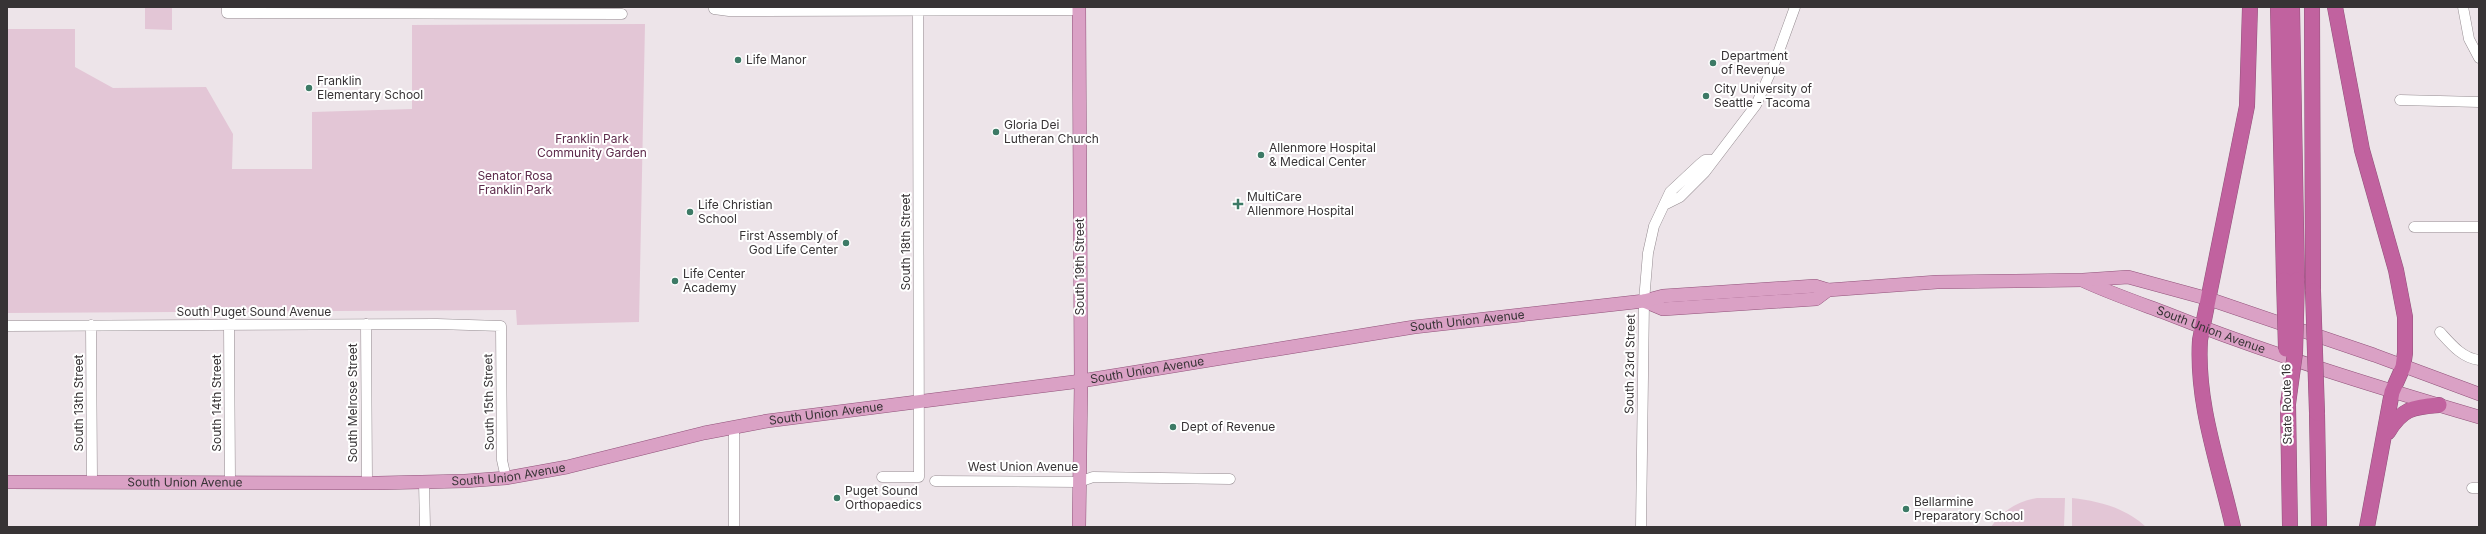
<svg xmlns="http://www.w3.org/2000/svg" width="2486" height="534" font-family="Inter,sans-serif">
<rect width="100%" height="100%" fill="#ede4e9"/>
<path fill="#e3c6d6" d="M145 7H172V30L145 29Z
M645 24 639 322 517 325 516 310 7 313V29H75V67L113 88 206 87 233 134 232 169H312V112L412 109V25Z
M2037 498H2065L2064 527H1991C2001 511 2019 501 2037 498Z
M2072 498C2099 501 2126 508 2146 527H2072Z"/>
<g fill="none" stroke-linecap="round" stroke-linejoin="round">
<defs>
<path id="minor" d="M227 7V13L622 14
M2463 7 2469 39 2479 58
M714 9 729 11 1079 10
M2400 100 2479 102
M1666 204 1680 197 1705 172 1756 105 1775 62 1795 7
M2414 227H2479
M366 324 367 482
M91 325 92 481
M229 325 230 481
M7 326 437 324 501 326 502 460 506 478
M2440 332C2451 344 2462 358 2479 360
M734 427V527
M882 477H919L918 7
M935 481 1079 482 1093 477 1230 479
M424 482 425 527
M2472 488H2479
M1641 527 1644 301 1648 253 1654 226 1670 192 1700 164 1705 160H1712"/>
<g id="major">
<path id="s1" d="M2084 281C2110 293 2136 302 2163 312 2266 353 2373 386 2479 417"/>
<path d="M1644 301 1663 309 1816 299 1828 290"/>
<path id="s2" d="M7 482 378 483 465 481 506 478 567 467 704 433 767 421 1081 381 1414 327 1644 301 1663 296 1815 286 1828 290 1937 282 2083 280 2128 277 2209 299 2374 355 2479 394"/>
<path d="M1079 527 1081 381 1079 7"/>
</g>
<path id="highway" d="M2278 7 2284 280
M2292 7 2297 280
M2312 7 2313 291
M2335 7 2362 150 2396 270 2405 317V353L2403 367 2392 392 2367 527
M2288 404 2290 527
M2317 413 2319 527
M2388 432C2402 409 2412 407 2439 405
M2233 527C2219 465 2196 404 2200 340L2247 106 2250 7"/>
</defs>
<use href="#minor" stroke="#958c91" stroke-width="11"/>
<use href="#major" stroke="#91527a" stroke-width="14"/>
<use href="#highway" stroke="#91527a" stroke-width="16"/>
<use href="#minor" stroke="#fff" stroke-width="10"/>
<use href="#major" stroke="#daa1c5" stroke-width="13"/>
<use href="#highway" stroke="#c1629f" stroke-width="15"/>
<defs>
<path id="highway-bridge" d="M2284 280 2286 349
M2313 291 2317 413
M2288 404 2295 353 2297 280"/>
</defs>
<use href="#highway-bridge" stroke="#91527a" stroke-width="16" stroke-linecap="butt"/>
<use href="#highway-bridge" stroke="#c1629f" stroke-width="15"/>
</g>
<g fill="#3d7a66" stroke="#fff" stroke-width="1.5">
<circle cx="738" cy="60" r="4"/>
<circle cx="1713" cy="63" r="4"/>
<circle cx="309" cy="88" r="4"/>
<circle cx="1706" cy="96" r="4"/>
<circle cx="996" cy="132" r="4"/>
<circle cx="1261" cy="155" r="4"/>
<path d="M1236 198h4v4h4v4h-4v4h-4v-4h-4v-4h4z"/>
<circle cx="690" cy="212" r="4"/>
<circle cx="846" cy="243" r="4"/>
<circle cx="675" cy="281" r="4"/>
<circle cx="1173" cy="427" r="4"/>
<circle cx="837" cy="498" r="4"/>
<circle cx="1906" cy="509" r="4"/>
</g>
<g text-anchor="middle" stroke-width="4" stroke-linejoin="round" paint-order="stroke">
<g font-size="12" fill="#373335" stroke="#fff" text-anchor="start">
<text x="1721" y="60">Department<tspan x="1721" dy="14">of Revenue</tspan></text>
<text x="746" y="64">Life Manor</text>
<text x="317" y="85">Franklin<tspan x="317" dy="14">Elementary School</tspan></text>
<text x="1714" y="93">City University of<tspan x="1714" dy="14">Seattle - Tacoma</tspan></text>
<text x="1004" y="129">Gloria Dei<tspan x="1004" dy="14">Lutheran Church</tspan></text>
<text x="1269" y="152">Allenmore Hospital<tspan x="1269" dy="14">&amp; Medical Center</tspan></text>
<text x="1247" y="201">MultiCare<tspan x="1247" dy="14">Allenmore Hospital</tspan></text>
<text x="698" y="209">Life Christian<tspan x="698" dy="14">School</tspan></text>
<text x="838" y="240" text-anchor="end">First Assembly of<tspan x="838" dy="14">God Life Center</tspan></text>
<text x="683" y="278">Life Center<tspan x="683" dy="14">Academy</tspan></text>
<text x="1181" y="431">Dept of Revenue</text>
<text x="845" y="495">Puget Sound<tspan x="845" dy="14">Orthopaedics</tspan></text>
<text x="1914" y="506">Bellarmine<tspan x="1914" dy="14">Preparatory School</tspan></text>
</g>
<g font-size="12" fill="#5d2a4b" stroke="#fff">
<text x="592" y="143">Franklin Park<tspan x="592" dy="14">Community Garden</tspan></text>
<text x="515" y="180">Senator Rosa<tspan x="515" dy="14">Franklin Park</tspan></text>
</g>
<g font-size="12" fill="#373335" stroke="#fff">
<text transform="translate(906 242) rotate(-90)" y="4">South 18th Street</text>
<text transform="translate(1080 267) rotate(-90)" y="4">South 19th Street</text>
<text x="254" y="316">South Puget Sound Avenue</text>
<text dy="4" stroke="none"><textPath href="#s2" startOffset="1474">South Union Avenue</textPath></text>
<text dy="4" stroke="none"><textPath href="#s1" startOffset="136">South Union Avenue</textPath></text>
<text transform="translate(1630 364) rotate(-89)" y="4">South 23rd Street</text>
<text dy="4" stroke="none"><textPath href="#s2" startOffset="1150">South Union Avenue</textPath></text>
<text transform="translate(489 402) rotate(-91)" y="4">South 15th Street</text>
<text transform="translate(79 403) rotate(-90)" y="4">South 13th Street</text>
<text transform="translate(217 403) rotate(-90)" y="4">South 14th Street</text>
<text transform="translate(353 403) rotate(-90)" y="4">South Melrose Street</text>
<text transform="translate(2287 404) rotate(-91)" y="4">State Route 16</text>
<text dy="4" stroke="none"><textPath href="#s2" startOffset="826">South Union Avenue</textPath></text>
<text x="1023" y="471">West Union Avenue</text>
<text dy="4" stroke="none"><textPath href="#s2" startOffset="502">South Union Avenue</textPath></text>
<text dy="4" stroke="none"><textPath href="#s2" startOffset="178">South Union Avenue</textPath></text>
</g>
</g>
<rect width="2486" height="534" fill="none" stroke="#373335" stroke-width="16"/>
</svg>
